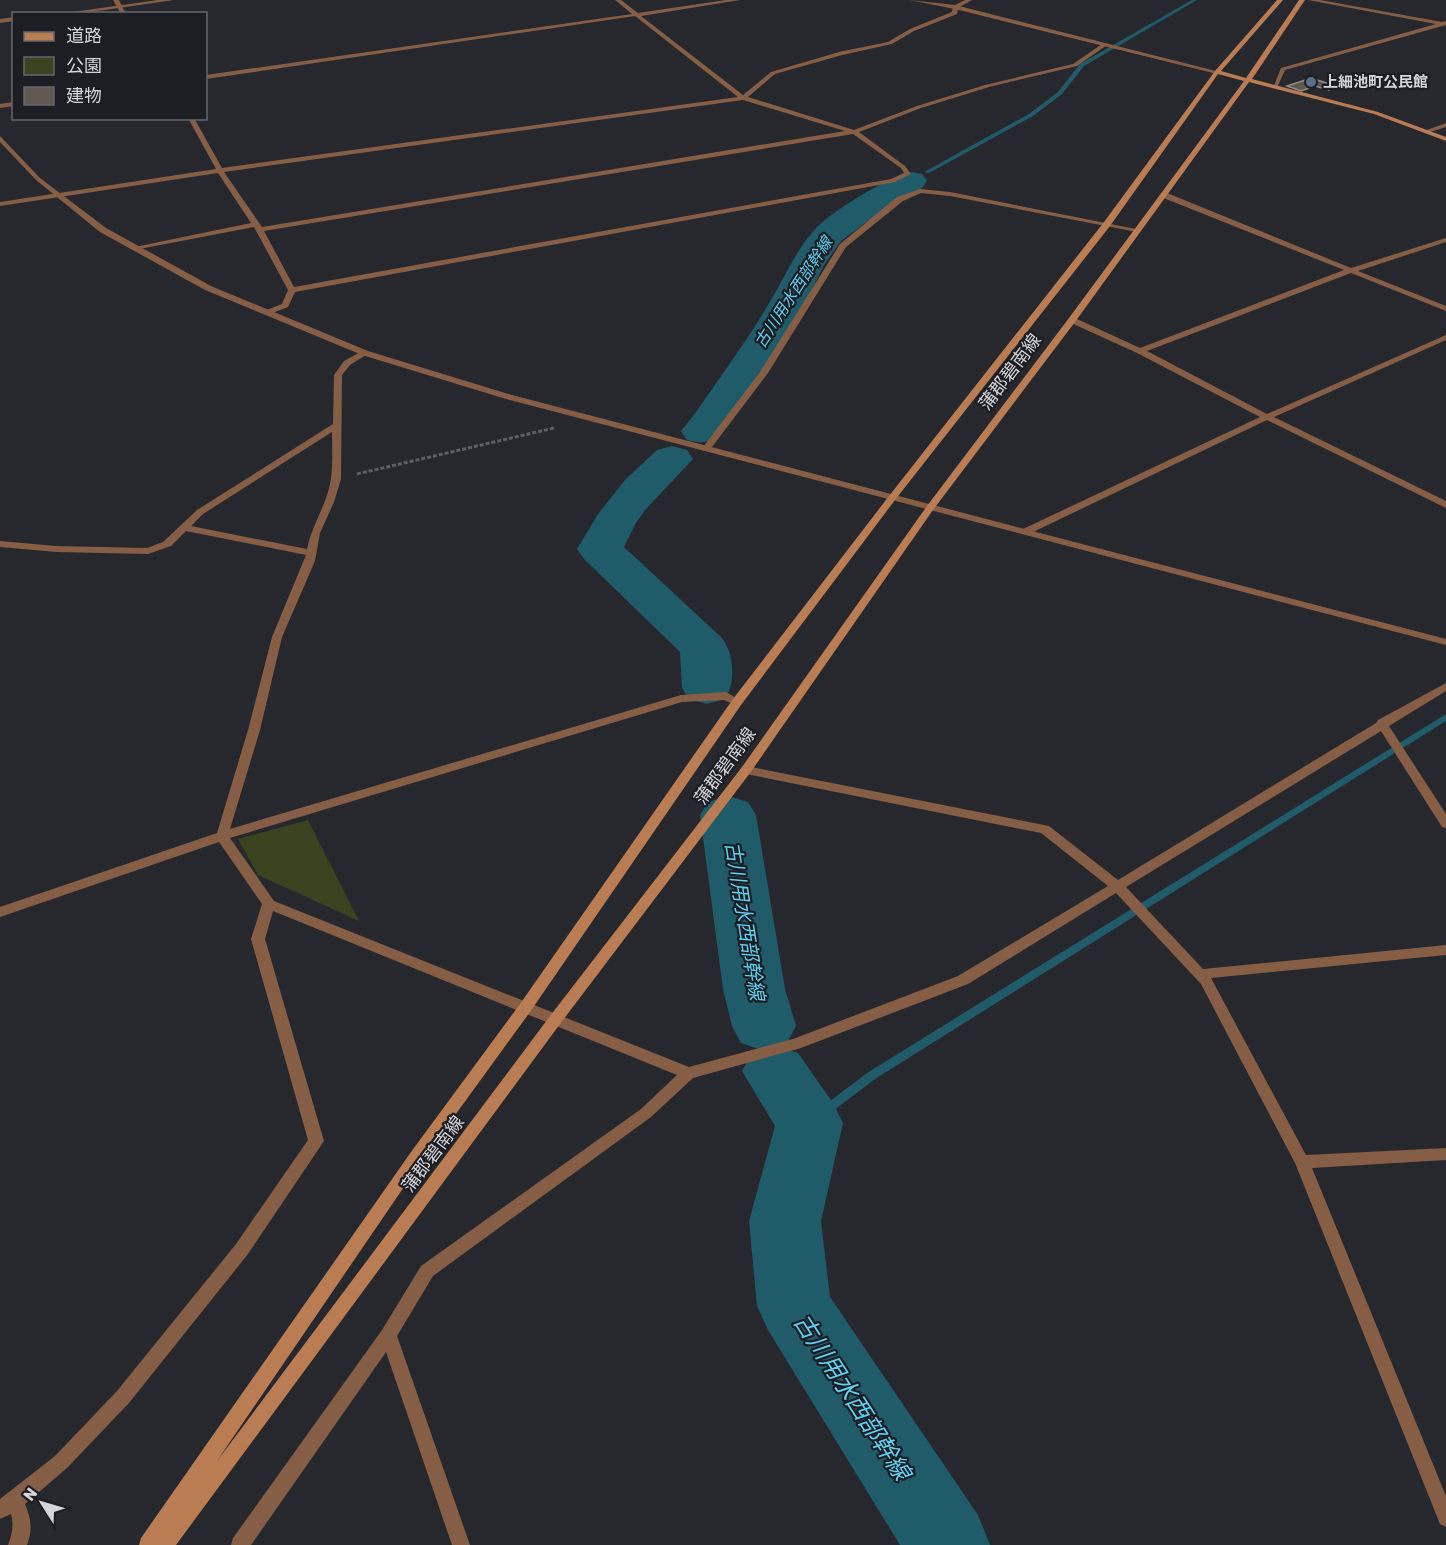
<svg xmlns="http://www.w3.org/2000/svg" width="1446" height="1545" font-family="Rubik,'Noto Sans JP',sans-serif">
<rect width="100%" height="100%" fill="#27272e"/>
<path fill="#3a4320" d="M308 820 359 921 258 875 238 839Z"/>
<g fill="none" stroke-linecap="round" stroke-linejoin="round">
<path fill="#205b6a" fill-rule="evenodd" d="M1192 0H1197L1084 66 1062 94 1033 116 929 173 924 172 1029 114 1058 92 1080 64Z
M1446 714V721L875 1079 813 1126 809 1128 805 1126 803 1123 805 1120 867 1073Z"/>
<path fill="#205b6a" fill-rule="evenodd" d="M911 172 922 174 927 181 922 188 869 220 841 241 824 265 804 305 723 432C712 443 702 444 687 440L681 431 694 415C719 378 746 342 768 305 784 279 796 249 817 227 834 210 888 177 911 172Z
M672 446 687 450 693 459 646 509 636 523 624 547 722 638C734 654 736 682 725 699L707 704 689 699 682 688 680 652 584 559 577 549 598 514 625 480 657 450Z
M728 796 748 802 756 815 785 989 796 1026 787 1043 778 1046 798 1053 833 1103 843 1123 821 1221 830 1297 978 1515 990 1545H900L768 1330 757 1306 749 1221 775 1126 742 1071 752 1053 761 1050 741 1043 732 1026 723 989 700 815 708 802Z"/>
</g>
<path fill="#5f5952" stroke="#948d86" stroke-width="1.5" d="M1311 78 1336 86 1329 90 1315 86 1301 91 1287 86Z"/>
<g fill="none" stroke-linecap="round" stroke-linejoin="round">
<path stroke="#5e5e65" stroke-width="3" stroke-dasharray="4 2" stroke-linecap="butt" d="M357 474 554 428"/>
<path fill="#855e45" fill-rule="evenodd" d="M113 0H119L126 14H121Z
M615 0H621L638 13 726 0H740L641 16 743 95 771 72 839 52 888 42 910 29 952 12 953 6 965 0H972L958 8 957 14 914 31 892 44 842 55 775 74 748 97 854 130 917 106 985 85 1073 64 1102 44 1107 45 1077 66 989 87 921 108 859 132 905 166 911 174 895 182 295 292 288 307 267 315 263 313 264 311 282 304 288 290 254 227 134 250 130 248 251 223 218 173 0 206V202L216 169 188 118H194L222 168 738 97 635 16 206 79V75L632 14ZM743 100 845 131 262 227 224 172ZM853 134 901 168 904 173 891 179 294 287 264 231Z
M1308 0H1320L1442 22 1446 21V25L1285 70 1277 88H1273L1281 68 1436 24Z
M14 102V106L0 108V104Z
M1446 123V127L1427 133 1424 131Z
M920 189 950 192 1141 230 1137 232 950 196 921 193 903 201 846 247 768 373 709 451H703V447L760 372 840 244 897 197Z
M1161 193H1167L1351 268 1446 238V242L1358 271 1446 306V311L1351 273 1147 351 1267 414 1446 335V340L1274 417 1446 501V508L1267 420 1031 533H1023V529L1260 417 1137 353 1069 322V318H1075L1140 348 1344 270 1161 197Z
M362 351 369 353 350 365 342 375 341 479 334 502 320 533 315 561 282 637 260 730 230 829 681 695 726 692 743 702 737 706 724 700 682 702 230 838 274 901 689 1067 793 1039 958 976 1108 886 1041 833 746 774 740 770 742 767 746 766 1049 826 1118 880 1376 723 1378 720 1446 683V691L1389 726 1446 814V828L1442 827 1381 731 1126 887 1203 969 1446 945V955L1211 978 1306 1155 1446 1148V1160L1312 1168 1446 1496V1527L1440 1524 1295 1163 1201 984 1116 893 968 984 801 1048 693 1078 651 1117 433 1276 397 1336 470 1545H452L386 1352 251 1545H231L233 1538 382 1330 421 1266 641 1109 677 1075 273 911 265 939 324 1141 248 1254 129 1403 67 1468 25 1504C31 1518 33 1530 27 1545H8C12 1534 14 1526 11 1514L0 1519V1499L55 1456 117 1391 236 1244 308 1140 251 939 262 904 219 842 0 917V907L217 833 248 730 272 637 306 555 186 531 171 546 148 554 56 552 0 547V541L56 546 147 548 163 542 197 510 333 424 334 375 344 361ZM332 432C332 447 333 463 331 478 328 503 312 524 307 549L191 526 203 514Z"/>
<path fill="#855e45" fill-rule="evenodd" d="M158 0H174L77 14H58Z
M909 0 955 5 1220 72 1217 74 955 9Z
M14 17V21L0 23V19Z
M0 136 40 178 106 228 211 286 368 351 512 395 1446 639V645L506 399 362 355 205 290 100 232 36 180 0 142Z"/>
<path fill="#ba7c52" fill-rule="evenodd" d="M1277 0H1283L1221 71 1246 78 1299 0H1305L1252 79 1378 112 1446 137V141L1374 114 1249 82 1075 322 933 510 750 773 560 1024 176 1545H139L141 1538 411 1152 520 1004 733 699 889 496 1104 222 1215 71ZM1218 74 1244 81 1069 318 927 506 742 767 550 1016 217 1461 421 1162 530 1012 741 705 895 500 1110 226Z"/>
</g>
<circle fill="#5c6f8a" stroke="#1d1d24" stroke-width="2" cx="1311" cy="82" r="6"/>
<g text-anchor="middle" stroke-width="4.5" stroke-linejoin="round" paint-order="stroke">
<g font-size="15" font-weight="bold" fill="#d4d4d9" stroke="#1d1d24" text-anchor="start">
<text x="1323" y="87">上細池町公民館</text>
</g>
<g font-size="16" font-style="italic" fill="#5fd0ef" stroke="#1d1d24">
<text transform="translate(793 292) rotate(-57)" y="6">古川用水西部幹線</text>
</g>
<g font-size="18" fill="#d4d4d9" stroke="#1d1d24">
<text transform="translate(1010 372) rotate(-53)" y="6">蒲郡碧南線</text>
<text transform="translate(725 766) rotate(-54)" y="6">蒲郡碧南線</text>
<text transform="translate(433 1154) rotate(-53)" y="6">蒲郡碧南線</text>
</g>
<g font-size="20" font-style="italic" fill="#5fd0ef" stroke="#1d1d24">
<text transform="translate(745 921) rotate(81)" y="7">古川用水西部幹線</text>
</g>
<g font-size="24" font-style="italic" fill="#5fd0ef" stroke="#1d1d24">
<text transform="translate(852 1397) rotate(57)" y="8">古川用水西部幹線</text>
</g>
</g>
<rect x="12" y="12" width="195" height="108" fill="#1d1d24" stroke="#66666c" stroke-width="1.5"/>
<rect x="24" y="32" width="30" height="9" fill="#ba7c52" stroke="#66666c" stroke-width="1.5"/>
<text x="66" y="42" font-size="18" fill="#d4d4d9">道路</text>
<rect x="24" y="57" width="30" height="18" fill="#3a4320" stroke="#66666c" stroke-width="1.5"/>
<text x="66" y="72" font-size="18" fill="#d4d4d9">公園</text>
<rect x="24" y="87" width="30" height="18" fill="#5f5952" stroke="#66666c" stroke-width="1.5"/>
<text x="66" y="102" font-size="18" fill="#d4d4d9">建物</text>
<g transform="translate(42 1503) rotate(307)" stroke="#1d1d24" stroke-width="4.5" paint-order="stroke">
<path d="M0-4.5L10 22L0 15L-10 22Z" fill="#d4d4d9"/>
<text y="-9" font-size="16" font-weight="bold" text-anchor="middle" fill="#d4d4d9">N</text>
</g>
</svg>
